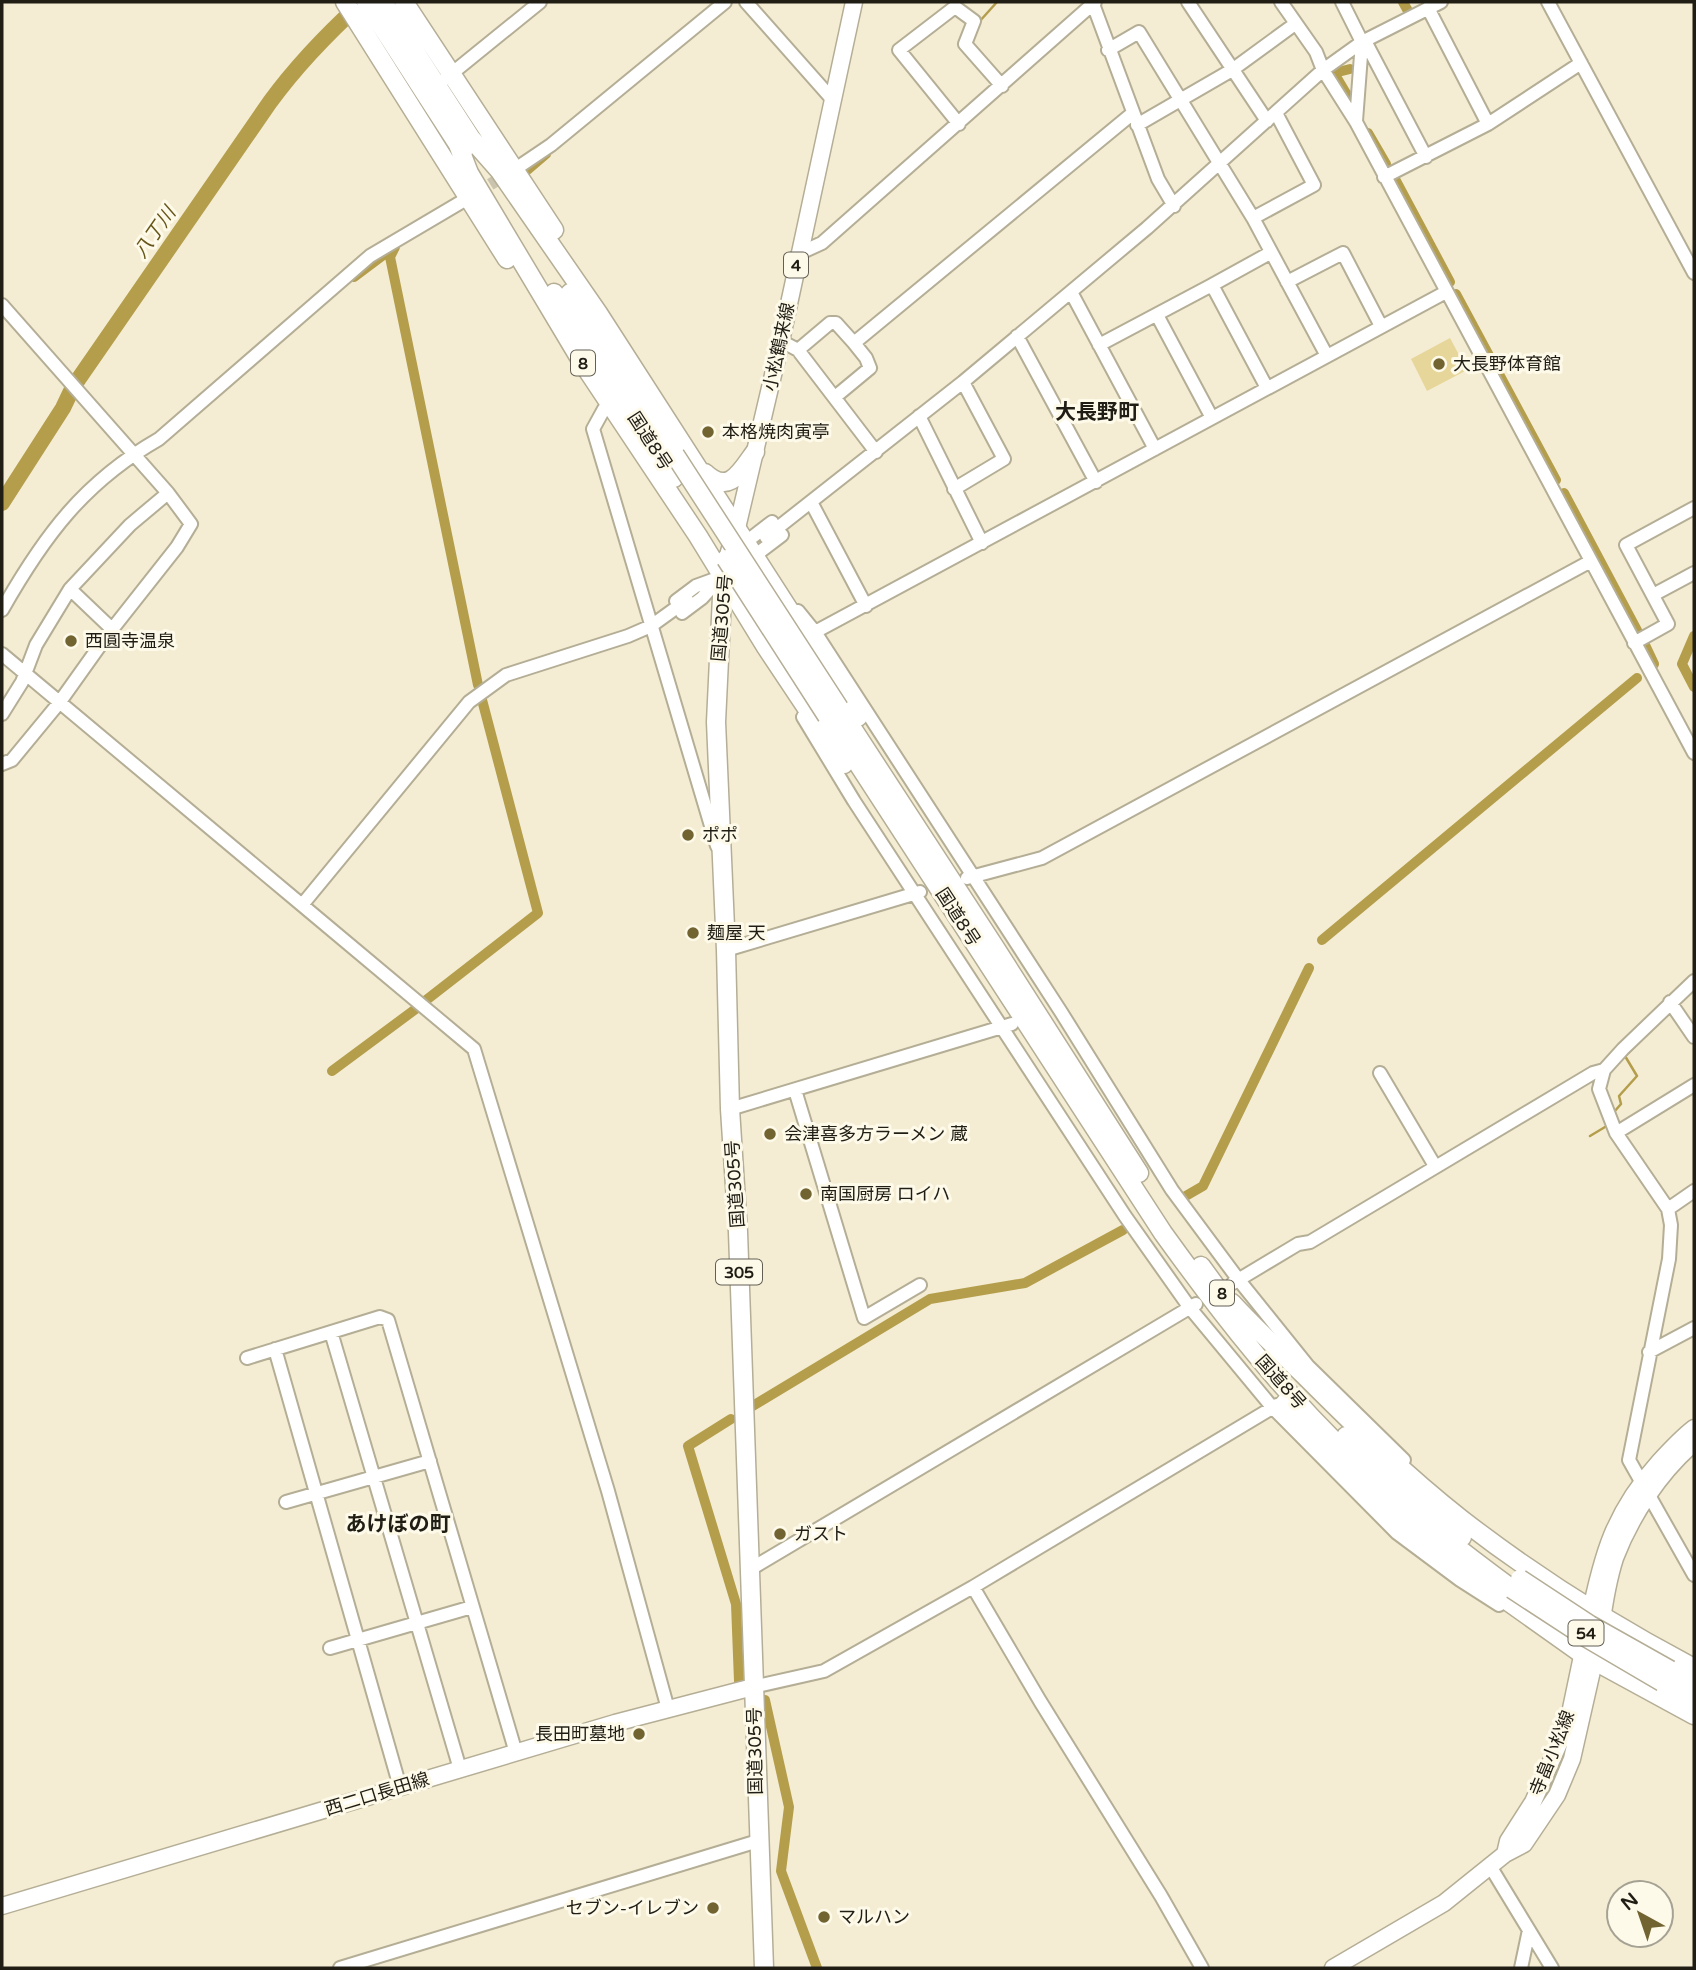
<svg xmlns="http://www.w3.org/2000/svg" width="1696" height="1970" font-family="'Varela Round','Noto Sans JP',sans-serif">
<rect width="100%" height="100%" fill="#f4edd3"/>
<path fill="#e7d699" d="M1450 338 1467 370 1427 391 1411 359Z"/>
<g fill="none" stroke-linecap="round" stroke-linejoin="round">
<path stroke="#b49e4c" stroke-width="2.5" d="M979 22 997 2
M1614 1112 1621 1104 1619 1096 1637 1076 1625 1056 1648 1033
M1590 1136 1605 1127"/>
<path stroke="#b49e4c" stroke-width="10" d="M1403 2 1408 11
M1350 69 1334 73 1350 100
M1368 133 1386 164
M525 172 546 154
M1394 177 1450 282
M395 247 390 257 478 685
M354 277 390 250
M1456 294 1556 480
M1564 493 1639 634
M1694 636 1682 664 1694 687
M1645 645 1654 664
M1322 940 1637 678
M425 1001 538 913 481 696
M332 1071 417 1008
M1184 1197 1203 1186 1309 968
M751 1407 930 1299 1025 1283 1123 1230
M731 1419 688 1446 736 1604 739 1681
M765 1700 789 1807 781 1871 817 1968"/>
<path stroke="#b49e4c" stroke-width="16" d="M2 503 63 408 73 387 270 102C297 65 327 34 361 3"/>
<path stroke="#cac3ad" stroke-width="12" stroke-dasharray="12 6" stroke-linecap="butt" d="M475 194 507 174"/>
<defs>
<path id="minor" d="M746 2 832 99
M1188 2 1267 121
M1281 2 1316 52 1323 70 1356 122 1694 753
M1342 2 1362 42 1356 121
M1548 2 1694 273
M1093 4 1158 179 1174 206
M1428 8 1488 124
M1365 41 1426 157
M1108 50 1139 32 1253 218 1327 356
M445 79 540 2
M959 124 899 50 955 7 974 21 965 44 1002 86
M1137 125 1232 70 1295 24
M508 174 551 145 725 2
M1384 177 1488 124 1581 63
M1253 218 1314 185 1276 113
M798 254 822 243 1095 2
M1287 282 1343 253 1381 326
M1212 285 1270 253
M1071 292 1155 449
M2 305 168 493 130 525 70 589 36 645 22 682 2 714
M1157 315 1212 418
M1017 336 1096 482
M781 341 798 350 876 452
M1099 345 1212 285 1267 388
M798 350 830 323H836L854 343
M835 397 870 368 866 358 854 343 1133 113
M604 409 593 429 717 846
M919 416 982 543
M954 489 1004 459 963 382
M811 502 866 606
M766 537 963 382 1147 228 1323 70 1362 42 1441 2
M741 550 746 542 772 522
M749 560 782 535
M70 589 113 630
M1653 595 1694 573
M676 601 696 586 718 578
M2 610C44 536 84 482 159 439L370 256 468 198
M798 611 815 632 1061 1012 1172 1190 1238 1279 1308 1366 1404 1460
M682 613 702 598 725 573
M815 632 1446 292
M1634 643 1668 624 1626 545 1694 508
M2 654 302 905 469 702 506 675 628 636 651 626 687 600
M803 717 854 801 1125 1216 1190 1308 1272 1407 1397 1533 1460 1580 1499 1605
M2 764 12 760 59 703 106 637 177 547 191 524 168 493
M967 878 1042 858 1591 561
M302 905 474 1049 608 1491 668 1709
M726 950 920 892
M1694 981 1623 1049 1604 1070 1599 1089 1616 1133 1668 1209 1671 1225 1669 1259 1629 1460 1694 1575
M1670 1002 1694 1037
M1380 1073 1435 1166
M795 1090 864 1318 920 1285
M730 1109 1012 1024
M1616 1133 1694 1085
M1668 1209 1694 1191
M1233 1283 1298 1244 1310 1242 1593 1073 1604 1070
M331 1332 460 1769
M275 1349 400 1787
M1649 1352 1694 1328
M247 1358 380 1317 388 1320 516 1753
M286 1502 430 1461
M749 1570 1196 1304
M973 1587 1040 1701 1161 1896 1202 1968
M330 1648 472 1607
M753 1687 824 1671 973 1587 1277 1405
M1490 1866 1552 1968
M340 1968 758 1841
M1521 1968 1529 1930"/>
<path id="major" d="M737 528 781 341 854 2
M1589 1620C1602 1555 1614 1512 1659 1462 1670 1450 1681 1438 1694 1428
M1601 1627C1604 1604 1608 1580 1615 1558 1631 1516 1660 1472 1694 1443
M1505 1854 1508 1841 1533 1802 1568 1723 1585 1642
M2 1906 615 1723 753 1687
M1333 1968 1444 1903 1505 1854 1524 1844 1557 1795 1572 1759 1597 1649"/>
<path id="highway" d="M345 2 507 259
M366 2 463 152
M383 2 474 143
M404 2 554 230
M469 136 499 170 598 313 858 717
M457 142 469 173 582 362 698 536 766 647 844 764
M554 293 674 478
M570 293 675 455
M705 473C729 496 741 471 755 452
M737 528 723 576 716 722 726 950 730 1109 738 1232 764 1968
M839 708 994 946 1139 1173
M827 716 1163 1233C1222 1315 1285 1396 1359 1465 1407 1510 1459 1550 1512 1589
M1201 1266 1236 1314
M1232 1303C1255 1328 1280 1351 1304 1375 1354 1425 1405 1475 1461 1519 1532 1574 1614 1626 1694 1668
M1285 1403 1308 1431 1380 1501 1444 1556 1582 1654 1694 1715
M1346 1436 1398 1484 1462 1537
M1670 1670 1694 1683
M1662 1682 1694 1698"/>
</defs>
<use href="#minor" stroke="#b5ae96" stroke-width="16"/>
<use href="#major" stroke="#b5ae96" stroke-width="19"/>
<use href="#highway" stroke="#b5ae96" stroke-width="21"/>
<use href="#minor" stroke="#fff" stroke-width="12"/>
<use href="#major" stroke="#fff" stroke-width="16"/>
<use href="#highway" stroke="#fff" stroke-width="18"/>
<defs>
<path id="highway-bridge" d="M675 455 839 708
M726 559 827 716
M1520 1579 1590 1625 1670 1670
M1512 1589 1587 1638 1662 1682"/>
</defs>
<use href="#highway-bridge" stroke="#b5ae96" stroke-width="21" stroke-linecap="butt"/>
<use href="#highway-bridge" stroke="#fff" stroke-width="18"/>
</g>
<g fill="#726431" stroke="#fefaea" stroke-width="2.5">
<circle cx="1439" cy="364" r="7"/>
<circle cx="708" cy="432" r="7"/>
<circle cx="71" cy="641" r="7"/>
<circle cx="688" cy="835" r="7"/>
<circle cx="693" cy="933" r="7"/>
<circle cx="770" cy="1134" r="7"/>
<circle cx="806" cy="1194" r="7"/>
<circle cx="780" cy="1534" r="7"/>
<circle cx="639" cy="1734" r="7"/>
<circle cx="713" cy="1908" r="7"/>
<circle cx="824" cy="1917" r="7"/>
</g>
<g text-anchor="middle" stroke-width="6" stroke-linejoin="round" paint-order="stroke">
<g fill="#fefaea" stroke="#635f54" stroke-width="2">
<rect x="784" y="252.5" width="24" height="25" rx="5"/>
<rect x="571" y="350.5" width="24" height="25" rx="5"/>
<rect x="716" y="1259.5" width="46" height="25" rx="5"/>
<rect x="1210" y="1280.5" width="24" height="25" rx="5"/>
<rect x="1568.5" y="1620.5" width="35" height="25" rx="5"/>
</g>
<g font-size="16" font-weight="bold" fill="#201d14">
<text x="796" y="271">4</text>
<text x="583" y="369">8</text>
<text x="739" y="1278">305</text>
<text x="1222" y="1299">8</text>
<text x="1586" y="1639">54</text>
</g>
<g font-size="18" fill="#201d14" stroke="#fefaea">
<text transform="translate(779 347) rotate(-78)" y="6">小松鶴来線</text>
<text transform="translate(650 441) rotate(57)" y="6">国道8号</text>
<text transform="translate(722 618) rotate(-85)" y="6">国道305号</text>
<text transform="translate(958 917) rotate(57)" y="6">国道8号</text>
<text transform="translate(735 1184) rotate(-94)" y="6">国道305号</text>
<text transform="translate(1281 1382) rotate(48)" y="6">国道8号</text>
<text transform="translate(755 1751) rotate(-91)" y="6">国道305号</text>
<text transform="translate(1552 1753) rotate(-68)" y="6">寺畠小松線</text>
<text transform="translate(377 1794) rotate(-17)" y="6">西二口長田線</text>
</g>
<g font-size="18" fill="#201d14" stroke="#fefaea" text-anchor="start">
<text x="1453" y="370">大長野体育館</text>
<text x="722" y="438">本格焼肉寅亭</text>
<text x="85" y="647">西圓寺温泉</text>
<text x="702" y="841">ポポ</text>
<text x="707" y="939">麺屋 天</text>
<text x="784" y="1140">会津喜多方ラーメン 蔵</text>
<text x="820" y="1200">南国厨房 ロイハ</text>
<text x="794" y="1540">ガスト</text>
<text x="625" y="1740" text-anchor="end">長田町墓地</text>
<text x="699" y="1914" text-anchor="end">セブン-イレブン</text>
<text x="838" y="1923">マルハン</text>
</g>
<g font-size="19" font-style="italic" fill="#665619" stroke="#fefaea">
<text transform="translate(154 232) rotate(-55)" y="7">八丁川</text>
</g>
<g font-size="21" font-weight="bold" fill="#201d14" stroke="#fefaea">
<text x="1097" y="419">大長野町</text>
<text x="398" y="1531">あけぼの町</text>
</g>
</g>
<rect width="1696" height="1970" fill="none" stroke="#201d14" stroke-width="7"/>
<g transform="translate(1640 1914) rotate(320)"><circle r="33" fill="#fefaea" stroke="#a5a294" stroke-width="2"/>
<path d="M0-5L12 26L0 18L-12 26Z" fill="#726431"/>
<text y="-10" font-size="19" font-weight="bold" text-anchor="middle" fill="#201d14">N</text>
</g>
</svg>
